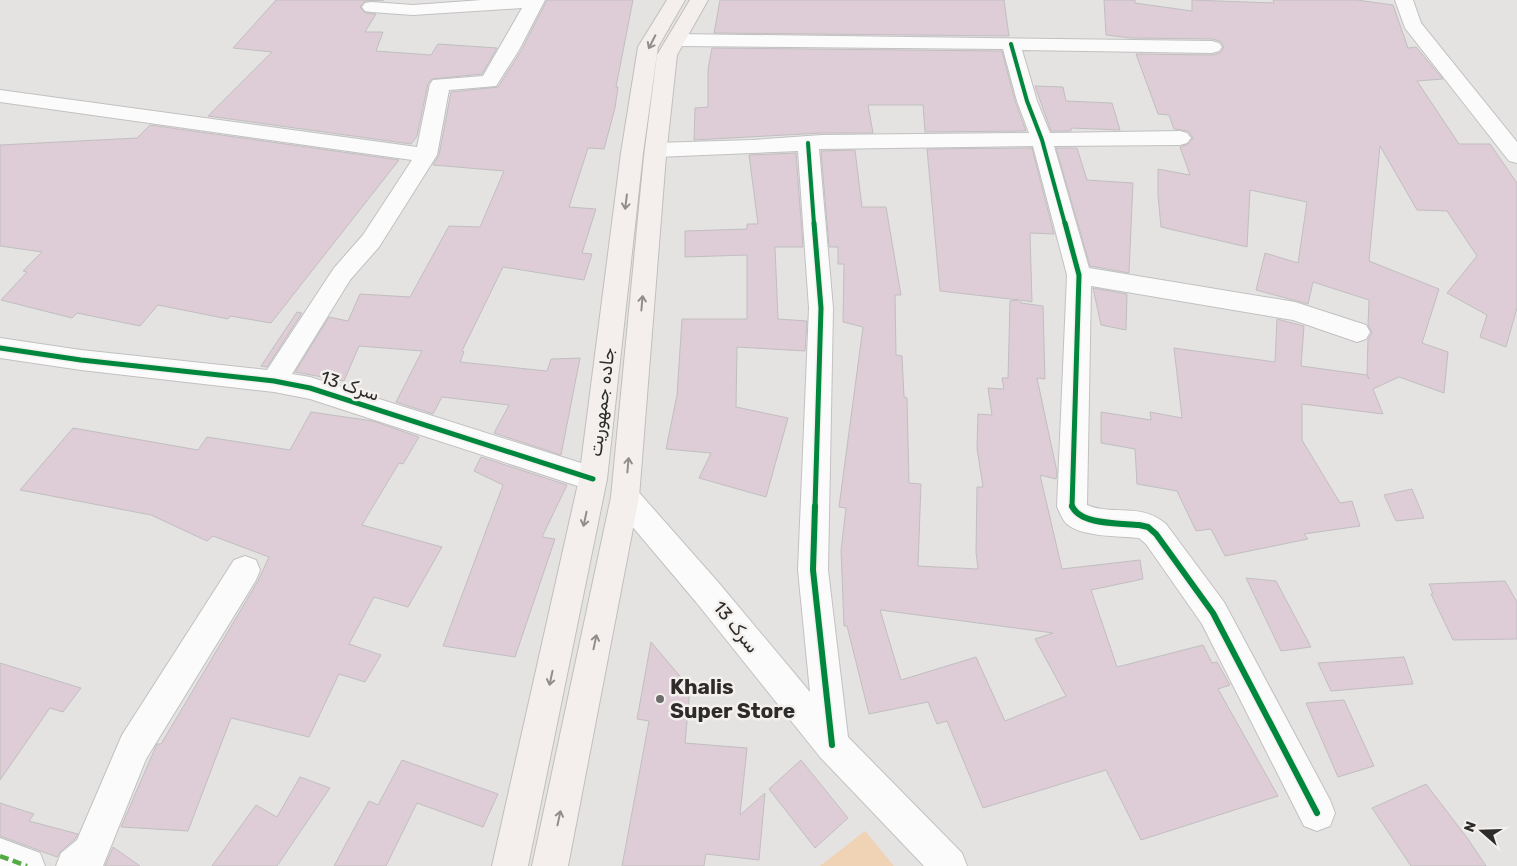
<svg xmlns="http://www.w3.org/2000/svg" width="1517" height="866" font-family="Rubik,Cairo,sans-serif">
<rect width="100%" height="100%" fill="#e5e3e2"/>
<path fill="#f0d2b5" d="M865 831 894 866H820Z"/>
<path fill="#deccd6" stroke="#c0bfbf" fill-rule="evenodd" d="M276 0H384L365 1 360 7 365 13 376 14 365 32H383L376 51 431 55 438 44 497 48 482 74 432 79 428 84 417 136 411 144 208 116 272 52 233 48Z
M547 0H633L616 87H618L615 108 604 149 588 148 569 207 596 209 582 253 592 254 584 280 503 267 462 351 464 352 460 362 547 371 551 359 580 358 561 455 494 433 509 405 442 397 433 414 396 402 422 351 359 346 344 381 295 372 329 317 348 321 360 294 410 297 449 226 480 227 504 171 433 165 439 155 451 92 498 87 521 51Z
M720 0H1004L1009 36 714 33Z
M1104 0H1135V3L1192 11V0L1274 3 1273 0H1357L1393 5 1408 48 1416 47 1443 79 1417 81 1459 144H1490L1517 183V308L1506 347 1480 337 1487 315 1447 293 1477 256 1447 211 1417 210 1380 146 1369 261 1439 289 1422 343 1448 352 1444 393 1399 377 1373 389 1383 414 1302 404V440L1340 503 1352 501 1360 526 1304 534 1308 539 1225 556 1211 529 1196 531 1177 491 1137 484 1135 449 1101 443V412L1151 420 1150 412 1182 418 1174 348 1275 362 1277 319 1304 326 1301 366 1367 375 1369 379 1367 373 1368 339 1372 333 1368 325 1369 300 1313 282 1308 304 1256 290 1265 253 1298 263 1307 202 1250 190 1247 247 1161 227 1158 196V169L1190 175 1180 147 1188 144 1193 138 1188 131 1174 129 1169 115 1158 114 1136 54 1212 55 1220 53 1224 47 1220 41 1212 39 1130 38 1106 35Z
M712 48 1002 51 1015 101 1026 131 925 132 923 105H868L873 133H822L694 140 695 108 708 107V69Z
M1035 86 1063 87 1066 101 1112 103 1120 130 1071 128V131H1051Z
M150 125 399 160 271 323 230 316 228 319 158 305 140 326 77 313 72 318 1 300 27 272 23 271 42 252 0 246V145L137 138Z
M1032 148 1054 234 1030 233 1032 302 1021 300V303L1043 306 1045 379 1037 378 1057 472 1056 479 1040 475 1062 569 1140 560 1143 579 1091 590 1117 667 1203 645 1212 663 1217 662 1230 685 1218 689 1278 796 1141 840 1106 770 983 808 947 721 937 724 928 702 869 714 847 626H844L841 550 846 508 839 507 863 327 843 322 844 264H838V247H829L821 151 855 150 862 207H886L901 295H895L896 355 902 356 904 397 907 398 909 483 921 484 918 566 978 569 976 552 977 487H983L977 448 978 414 992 415 988 388 1004 389 1002 378H1008L1010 301 1019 300 940 291 927 149ZM880 610 1053 633 1035 639 1066 696 1005 721 976 657 901 680Z
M1056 148H1077L1087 180 1133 183 1129 273 1090 266Z
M796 153 803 247H775L778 319 807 321 805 351 737 347 736 407 788 418 766 497 699 478 711 453 666 449 677 395 682 319H747V255L685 257V231L747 229V224H758L749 155Z
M1093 288 1127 294 1126 330 1101 325Z
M297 312 302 313 267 367 261 366Z
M311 412 373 421 419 437 403 464 399 463 362 525 442 547 408 607 374 597 349 644 381 655 365 682 339 674 309 737 231 718 188 831 121 827 156 746 157 744H161L258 581 269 557 213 536 207 541 151 515 20 490 73 428 198 450 207 437 290 450Z
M481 457 567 485 542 537 555 539 515 657 443 646 503 485 474 471Z
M1412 489 1424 518 1396 521 1384 495Z
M1246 578 1276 581 1311 647 1281 651Z
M1505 581 1517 602V639L1453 640 1431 594H1433L1429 584Z
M651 642 690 688 685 743 747 748 740 815 765 793 759 860 706 854 704 866H622L649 721 637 719Z
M1404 657 1413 684 1331 691 1318 663Z
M0 663 81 688 63 712 50 708 0 780Z
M1344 700 1374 766 1338 777 1306 703Z
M402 760 498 794 483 827 417 803 386 866H334L369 801 378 805Z
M801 760 848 818 815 848 769 789Z
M300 777 330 788 277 866H212L256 805 277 817Z
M1426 784 1468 839 1486 866H1411L1372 808Z
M0 803 34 814 29 821 78 834 75 839 60 852 57 857 0 836Z
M113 847 140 866H105Z"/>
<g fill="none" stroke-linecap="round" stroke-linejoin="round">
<defs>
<path id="minor" d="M482 0H545L519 50 496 86 449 90 437 155 379 247 350 280 292 374 310 377 603 470 607 479 603 488 593 491 310 399 274 392 81 370 0 358V338L81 350 267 370 334 268 363 235 412 160 0 102V90L417 147 430 84 433 80 483 76 522 8 413 15 371 12 365 11 362 7 365 3 371 2 413 5Z
M1395 0H1413L1421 23 1517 142V163L1509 161 1405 28Z
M676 34 1212 41 1219 43 1222 47 1219 51 1212 53 1022 50 1037 101 1050 133 1180 131 1187 133 1191 138 1187 143 1180 145 1054 146 1089 268 1295 302 1366 325 1370 332 1366 339 1357 342 1293 320 1091 286 1087 505C1112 516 1141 502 1166 524L1224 602 1330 800 1335 813 1330 826 1317 831 1304 826 1202 624 1146 544 1139 538C1120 536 1081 537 1067 524 1062 520 1060 512 1057 507L1067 275 1033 146 819 149 833 308 828 570 848 737 962 853 967 866H924L820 757 696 602 615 506 611 497 615 488 625 484 635 488 718 582 810 692 798 570 809 308 798 151 656 157 648 155 645 150 648 145 656 143 752 140 822 135 1029 133 1017 101 1003 49 676 46 669 44 667 40 669 36Z
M245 556 256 560 260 570 256 580 146 759 103 866H56L61 853 77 840 122 735 234 560Z
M0 838 40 853 45 866H0Z"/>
<path id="major" d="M667 0H685L658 47 643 153 607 479 528 866H492L579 479 621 153 638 47Z
M690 0H708L677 55 666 156 639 497 568 866H532L611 497 644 156 657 55Z"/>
</defs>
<use href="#minor" stroke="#c2c0c0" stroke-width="2"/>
<use href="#major" stroke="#c0bfbe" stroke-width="2"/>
<use href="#minor" fill="#fbfbfb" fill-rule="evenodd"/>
<use href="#major" fill="#f4efed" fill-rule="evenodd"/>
<path stroke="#54ab44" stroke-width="4.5" stroke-dasharray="9 4.5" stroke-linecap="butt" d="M0 856 27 866"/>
<defs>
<path id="cycleway-far2" d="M1011 44 1027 101 1042 140 1065 224
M808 143 814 224"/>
<path id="cycleway-far1" d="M814 223 821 308 815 507
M1065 223 1079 275 1072 507
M0 348 81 360 274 381 310 388 593 479"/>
<path id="cycleway" d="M815 506 813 570 832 745
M1072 506C1080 525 1120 523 1139 525L1148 527 1156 534 1213 613 1317 813"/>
</defs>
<use href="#cycleway-far2" stroke="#f3f0ee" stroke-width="6"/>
<use href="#cycleway-far1" stroke="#f3f0ee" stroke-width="8"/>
<use href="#cycleway" stroke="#f3f0ee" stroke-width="9"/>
<use href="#cycleway-far2" stroke="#00873e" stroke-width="4"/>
<use href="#cycleway-far1" stroke="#00873e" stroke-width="5"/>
<use href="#cycleway" stroke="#00873e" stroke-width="6"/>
</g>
<defs><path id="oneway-shaft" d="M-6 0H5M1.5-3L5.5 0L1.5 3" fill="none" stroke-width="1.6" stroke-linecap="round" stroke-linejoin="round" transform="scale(1.25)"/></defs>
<g stroke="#908e8c">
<use href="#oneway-shaft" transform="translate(652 42) rotate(117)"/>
<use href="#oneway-shaft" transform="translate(626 202) rotate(97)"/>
<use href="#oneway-shaft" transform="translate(642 303) rotate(-85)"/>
<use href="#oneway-shaft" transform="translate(628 465) rotate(-85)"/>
<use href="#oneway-shaft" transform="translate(585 519) rotate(102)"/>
<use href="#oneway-shaft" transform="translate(595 642) rotate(-78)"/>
<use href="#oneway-shaft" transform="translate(551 678) rotate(102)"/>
<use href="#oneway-shaft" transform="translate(559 818) rotate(-78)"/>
</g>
<circle fill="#6d6c6b" stroke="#f3f0ee" stroke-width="2" cx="660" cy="699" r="5"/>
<g text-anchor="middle" stroke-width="5" stroke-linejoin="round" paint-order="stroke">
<g font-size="18" fill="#2d2c2b" stroke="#f3f0ee">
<text transform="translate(350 386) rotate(18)" y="6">سرک 13</text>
<text transform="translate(602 402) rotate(-83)" y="6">جاده جمهوریت</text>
<text transform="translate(736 627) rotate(51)" y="6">سرک 13</text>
</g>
<g font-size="21" font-weight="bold" fill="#2d2c2b" stroke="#f3f0ee" text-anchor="start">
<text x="670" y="694">Khalis<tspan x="670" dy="24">Super Store</tspan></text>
</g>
</g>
<g transform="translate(1482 831) rotate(290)" stroke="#f3f0ee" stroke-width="4" paint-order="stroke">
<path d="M0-4L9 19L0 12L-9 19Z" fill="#2d2c2b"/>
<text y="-8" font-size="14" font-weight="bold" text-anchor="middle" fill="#2d2c2b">N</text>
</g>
</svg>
